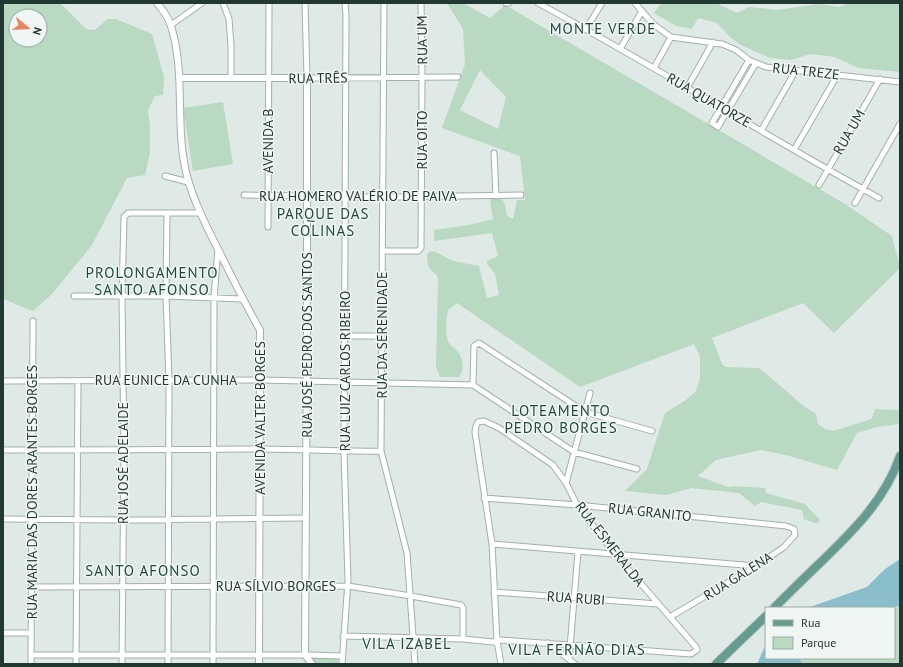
<svg xmlns="http://www.w3.org/2000/svg" width="903" height="667" font-family="'PT Sans',sans-serif">
<rect width="100%" height="100%" fill="#dfe9e5"/>
<path fill="#b9d9c3" fill-rule="evenodd" d="M3 3H60L86 29 95 30 108 19H116L152 34 164 77 163 95 155 96 148 110 150 128V153L145 175 127 178 92 245 52 294 33 311 3 299ZM16 16H40V40H16Z
M447 3H463L490 18 505 5 845 204 892 236 900 268 834 333 803 303 712 338 722 364 726 367 759 368 805 407 816 414 818 424 825 429 834 431 868 420 872 418 875 409 900 410V424L877 427 857 433 837 470 786 455 761 450 716 460 698 476 728 487 734 486 765 488 766 493 805 504 820 520 818 524 804 519 802 510 761 502 755 506 739 493 692 488 666 495 625 491 647 469 665 413 686 400 696 391 700 378V356L694 344 580 387 457 303 448 310C446 320 445 332 448 341 450 346 454 347 457 351 463 357 465 370 459 377H440L436 367 438 278C437 274 434 273 431 270 427 266 427 259 427 254L431 251 436 252 453 261 479 266 487 298 499 295 495 274 487 264V261L498 256 492 233 434 241V230L469 225 493 219 490 202 491 199H502L505 204 507 216 513 219 517 200H525L520 156 442 128 465 64 463 29ZM480 70 506 97 498 129 460 110Z
M661 3H716L737 13 749 7 778 10 819 4 839 7 849 3H900V72L859 68 835 57 810 54 791 60 770 58 741 45 731 38 717 23 698 18 692 29 676 26 654 13Z
M223 102 233 164 193 171 183 108Z
M900 606V664H802L800 658H894V608H884Z
M312 658H337L338 664H316Z"/>
<path fill="#8abecb" d="M900 559V606L884 608H807L867 587 885 569Z
M766 644V658H800L802 664H757Z"/>
<g fill="none" stroke-linecap="round" stroke-linejoin="round">
<defs>
<path id="minor" d="M223 3 229 19 231 46V78
M305 3 307 78 458 77
M384 3 381 451 407 553 415 664
M506 3H509
M538 3C653 65 764 135 879 198
M635 3 653 24 671 37 722 44 736 50 749 60 766 67 900 82
M171 25 202 3
M586 29 602 3
M620 49 642 11
M749 60 712 123 718 127 756 63
M654 68 671 37
M687 88 713 42
M761 131 796 70
M794 150 838 74
M494 153 496 196
M165 176 188 182
M819 185 880 79
M244 195 383 197 521 195
M855 203 900 124
M167 213 166 296 169 380 168 664
M268 227 269 3
M382 251H418L421 248 422 77 421 3
M74 296H166L242 299
M345 336H381
M3 381 261 380 473 385
M473 385 474 346 479 343 585 412 652 431
M473 385 574 452 637 469
M3 450C88 450 174 450 259 449 300 449 340 452 381 451
M566 483 590 393
M484 498 577 505 786 526 794 529 795 535 784 547 756 566 670 617
M3 519 122 520 306 518
M492 544 756 566
M31 587 348 586 411 596 461 605 463 608V639
M494 592 658 604
M3 633H31
M343 636 463 639 493 642 500 640 691 654 697 650 696 647 616 555 577 505 566 483 553 465 499 428 484 421 478 422 476 426 475 432 492 544 497 641 501 664
M548 643 575 664
M31 655H310L342 656
M569 659 578 552
M31 664 33 321
M76 664 78 381
M122 664 124 450 122 296 124 217 128 213H200
M213 664 214 298 218 249
M342 664 348 581 344 452 346 15 345 3"/>
<path id="tertiary" d="M157 3C162 9 169 18 171 26 187 77 173 132 189 183 196 206 207 228 218 249 232 277 245 304 260 330L259 664
M179 78H307V328L305 655 312 664"/>
<path id="primary" d="M774 608C789 593 804 578 820 563 853 531 885 500 900 456
M716 664 766 616"/>
</defs>
<use href="#minor" stroke="#a2b0ac" stroke-width="7"/>
<use href="#tertiary" stroke="#a2b0ac" stroke-width="8"/>
<use href="#primary" stroke="#bcc3c2" stroke-width="10"/>
<use href="#minor" stroke="#fff" stroke-width="5"/>
<use href="#tertiary" stroke="#fff" stroke-width="6"/>
<use href="#primary" stroke="#669c90" stroke-width="8"/>
</g>
<g text-anchor="middle" stroke-width="3" stroke-linejoin="round" paint-order="stroke">
<g font-size="14" fill="#213833" stroke="#eff6f3">
<text transform="translate(422 40) rotate(-91)" y="5">RUA UM</text>
<text transform="translate(806 71) rotate(6)" y="5">RUA TREZE</text>
<text transform="translate(318 78) rotate(-1)" y="5">RUA TRÊS</text>
<text transform="translate(709 100) rotate(30)" y="5">RUA QUATORZE</text>
<text transform="translate(849 132) rotate(-60)" y="5">RUA UM</text>
<text transform="translate(422 140) rotate(-90)" y="5">RUA OITO</text>
<text transform="translate(268 141) rotate(-90)" y="5">AVENIDA B</text>
<text x="358" y="201">RUA HOMERO VALÉRIO DE PAIVA</text>
<text transform="translate(382 335) rotate(-90)" y="5">RUA DA SERENIDADE</text>
<text transform="translate(307 345) rotate(-90)" y="5">RUA JOSÉ PEDRO DOS SANTOS</text>
<text transform="translate(345 371) rotate(-90)" y="5">RUA LUIZ CARLOS RIBEIRO</text>
<text x="166" y="385">RUA EUNICE DA CUNHA</text>
<text transform="translate(260 418) rotate(-90)" y="5">AVENIDA VALTER BORGES</text>
<text transform="translate(123 463) rotate(-90)" y="5">RUA JOSÉ ADELAIDE</text>
<text transform="translate(32 492) rotate(-90)" y="5">RUA MARIA DAS DORES ARANTES BORGES</text>
<text transform="translate(650 512) rotate(6)" y="5">RUA GRANITO</text>
<text transform="translate(610 544) rotate(52)" y="5">RUA ESMERALDA</text>
<text transform="translate(738 576) rotate(-32)" y="5">RUA GALENA</text>
<text x="276" y="591">RUA SÍLVIO BORGES</text>
<text transform="translate(576 598) rotate(4)" y="5">RUA RUBI</text>
</g>
<g font-size="15" letter-spacing="1" fill="#1f4840" stroke="#eff6f3">
<text x="603" y="34">MONTE VERDE</text>
<text x="323" y="219">PARQUE DAS<tspan x="323" dy="17">COLINAS</tspan></text>
<text x="152" y="278">PROLONGAMENTO<tspan x="152" dy="17">SANTO AFONSO</tspan></text>
<text x="561" y="416">LOTEAMENTO<tspan x="561" dy="17">PEDRO BORGES</tspan></text>
<text x="143" y="576">SANTO AFONSO</text>
<text x="407" y="649">VILA IZABEL</text>
<text x="577" y="655">VILA FERNÃO DIAS</text>
</g>
</g>
<rect width="903" height="667" fill="none" stroke="#213833" stroke-width="8"/>
<rect x="765" y="607" width="130" height="52" fill="#eff6f3" stroke="#9daaa6"/>
<rect x="773" y="620" width="20" height="6" fill="#669c90" stroke="#9daaa6"/>
<text x="801" y="627" font-size="12" fill="#213833">Rua</text>
<rect x="773" y="637" width="20" height="12" fill="#b9d9c3" stroke="#9daaa6"/>
<text x="801" y="647" font-size="12" fill="#213833">Parque</text>
<g transform="translate(28 28) rotate(108)"><circle r="19" fill="#eff6f3" stroke="#9daaa6"/>
<path d="M0-3L7 15L0 10L-7 15Z" fill="#e8865e"/>
<text y="-6" font-size="11" font-weight="bold" text-anchor="middle" fill="#213833">N</text>
</g>
</svg>
